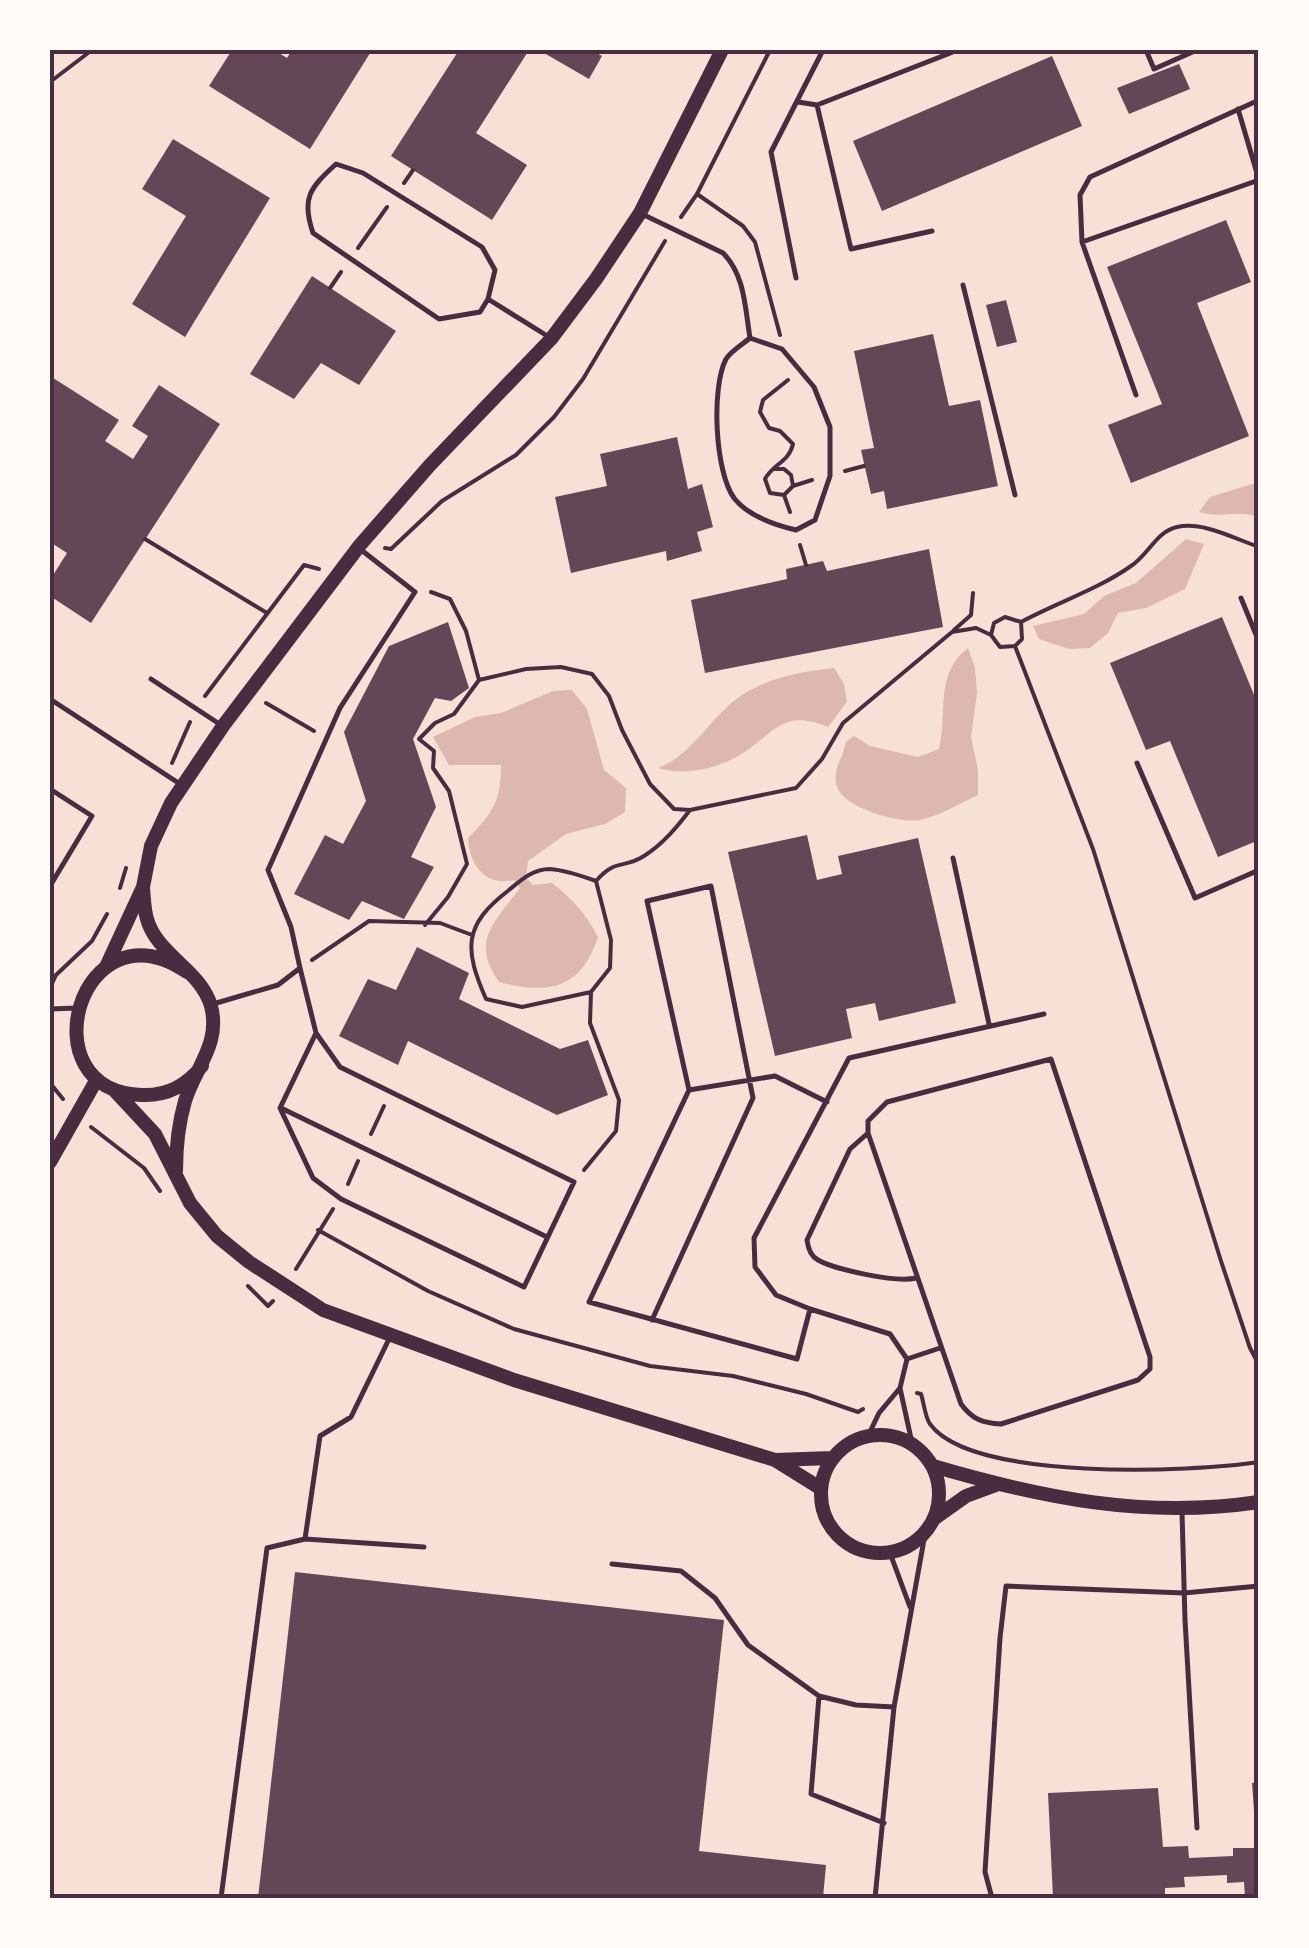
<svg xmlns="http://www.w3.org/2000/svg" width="1309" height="1948" font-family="Ubuntu,sans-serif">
<rect width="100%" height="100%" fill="#f7e1d7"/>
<path fill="#dcb8b0" d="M1259 482V517C1238 509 1220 519 1199 512L1210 497Z
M1186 539 1204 544 1185 589 1146 608 1118 613 1108 633 1090 648 1069 649 1039 639 1033 626 1084 614 1104 596 1136 583Z
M968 648 975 668 977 693 971 737 978 770V795C961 803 939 816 920 820 900 824 844 808 837 787 832 769 843 758 846 742L854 736 870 746 918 757 939 749C948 711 934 674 968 648Z
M834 668 844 684 847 702 828 727C788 711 779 726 749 749 725 767 686 777 658 768 693 754 707 722 735 700 763 678 800 672 834 668Z
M572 690 587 709 604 770 626 788 625 812 605 824 566 834 528 861 526 878 533 885 552 883C572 898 587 915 598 937 581 989 549 995 499 982 470 941 494 923 520 888L514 880C485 887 469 864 468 838 493 813 501 801 501 765H449L433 737 475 717 501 713 553 691Z"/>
<path fill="#644757" d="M232 50H274L287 58 292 50H372L310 149 209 86Z
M459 50H529L476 133 527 165 492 220 391 156Z
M546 50H592L602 56 589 79 544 53Z
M1052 56 1082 126 882 211 853 141Z
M1179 64 1190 89 1129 114 1117 88Z
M173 139 270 198 185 337 132 304 186 216 142 189Z
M1226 220 1251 282 1197 303 1249 436 1131 483 1108 425 1162 404 1107 267Z
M312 276 396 331 359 385 321 363 294 399 250 374Z
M1006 300 1017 342 997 347 986 305Z
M933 334 949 406 980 400 998 486 887 509 884 491 871 494 861 450 874 448 854 351Z
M50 376 119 420 105 441 133 459 148 436 132 426 159 385 220 424 91 623 50 596V580L67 553 50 542Z
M677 437 688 489 702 484 713 527 697 532 702 551 667 561 666 551 571 573 555 497 607 486 600 454Z
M929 549 943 627 705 673 691 600 787 579 786 569 823 561 827 571Z
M1222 617 1259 707V840L1218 857 1170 741 1146 750 1110 663Z
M448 622 469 688 451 701 435 698 413 739 436 807 411 857 434 867 404 919 362 901 349 920 294 894 325 835 343 844 366 801 344 732 389 646Z
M807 835 817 880 842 874 838 856 918 838 956 1003 879 1021 875 1003 846 1009 852 1038 775 1056 728 852Z
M417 947 469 973 459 999 560 1049 588 1040 608 1095 557 1115 408 1041 398 1065 339 1036 368 979 396 990Z
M295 1572 724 1620 699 1851 826 1865 823 1898H258Z
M1259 1782V1837H1256L1252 1783Z
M1158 1788 1163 1847 1188 1846 1189 1858 1233 1856V1848H1259V1898H1245L1244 1882 1227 1883V1875L1184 1877 1185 1887 1165 1888V1898H1053L1048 1793Z"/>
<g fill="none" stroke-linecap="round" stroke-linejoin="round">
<path stroke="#4a2c40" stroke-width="4" d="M50 82 92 50
M404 183 413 170
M697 194 770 50
M681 217 697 194 743 226 755 242 780 335
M358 248 387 207
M330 288 341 272
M774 469H784L791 475 793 486 784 495 770 493 765 479C773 464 789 462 793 444L780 431 769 428 760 412 763 400 788 380
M845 471 864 466
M793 486 812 480
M784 495 790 512
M145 539 267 613
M800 545 806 565
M385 548 391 549 442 501 516 455 554 417 583 379 665 241
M431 592 450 599 466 631 479 680 526 669 561 667 592 674 609 696 622 730 650 784 674 809 690 810 796 788 822 759 843 723 952 632 976 628 991 635
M1021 622 1022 639 1015 646 1000 647 991 635 994 623 1005 617 1021 622C1058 602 1097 590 1131 566 1148 555 1157 531 1177 527 1203 521 1235 539 1259 547
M954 630 971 615 973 593
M1015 646 1093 849 1221 1261 1250 1348 1259 1365
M205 696 304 565 319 569
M266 703 314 731
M172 763 190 722
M596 881C582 876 565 870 550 869 533 869 521 880 509 890 463 925 464 949 486 999L522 1007 591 992 610 968 611 940 596 881C616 858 624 869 644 856 663 844 677 827 690 810
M120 888 126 868
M425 925 448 897 467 864 449 791 433 768 434 751 419 739 435 723 454 714 479 680
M312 960 369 921 440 923 472 935
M50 988 56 975 92 941 107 914
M50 1083 63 1099
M91 1127 144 1168 160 1191
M371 1134 384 1106
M584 1170 616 1131 619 1100 590 1023 591 992
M348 1184 358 1161
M318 1230 428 1291 514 1329 650 1366 733 1376 806 1394 858 1412 863 1409
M296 1269 333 1209
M248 1286 268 1306 273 1301
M917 1393 921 1394C924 1403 925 1417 930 1424 972 1482 1193 1472 1259 1462"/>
<path stroke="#4a2c40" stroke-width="5" d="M1146 50 1154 69 1197 50
M798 102 817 105 958 50
M817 105 851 249 932 231
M1238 109 1259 180
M336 164 363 173 482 247 495 270 488 299 480 312 439 319 313 233C301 198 310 188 336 164Z
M642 214 723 253C745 275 745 308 750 338
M1082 242 1259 180
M796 278 771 152 823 50
M963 285 1015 495
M488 299 549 337
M750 338 782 349 814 387 830 427V476L815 520 796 530C775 525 748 516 734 498 715 472 711 388 726 359 731 351 743 344 750 338Z
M1136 395 1082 242 1080 195 1090 177 1259 100
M1241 598 1259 642
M151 679 221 725
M50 699 180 784
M1137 763 1195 898 1259 870
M50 789 92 816 50 886
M953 858 989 1024
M300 968 316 1033 340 1067 574 1182 524 1287 341 1199 313 1178 280 1108 316 1033
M213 1004 278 985 300 968 291 927 268 870 340 708 415 592 360 549
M50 1009 77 1008
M1051 1059 1150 1357V1369L1138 1380 1001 1424C982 1423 972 1419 961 1404L868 1133V1121L887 1102Z
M689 1090 775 1076 827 1102
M283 1109 547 1237
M868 1133 850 1149 807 1240C808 1248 810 1256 818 1260 836 1270 897 1283 916 1278
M652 1320 753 1098 711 886 647 901 689 1090 589 1302 797 1359 810 1309
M907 1359 940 1348
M900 1388 912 1443
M868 1436 879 1413 900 1388 907 1359 890 1334 810 1309 776 1295 755 1267 754 1238 849 1058 1044 1014
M1182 1512 1185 1620 1197 1828
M305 1539 424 1547
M890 1553 910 1607
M612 1564 681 1571 715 1598 748 1645 819 1696 856 1705 894 1707
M819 1696 811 1794 884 1823
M221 1898 267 1548 305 1539 320 1436 351 1417 390 1337
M875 1898 894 1707 925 1534
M992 1898 985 1872 1000 1638 1006 1586 1184 1593 1259 1586"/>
<path stroke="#4a2c40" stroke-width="14" d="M143 888C144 898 144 909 147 919 157 955 201 970 211 1006 221 1044 195 1068 185 1101 178 1125 176 1147 176 1171
M106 967 143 887 151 846 171 803 223 726 360 545 430 465 551 339 596 279 640 213 722 50
M187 972C80 899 25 1092 142 1095 167 1096 187 1085 202 1066
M114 1090 155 1134 190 1203 217 1236 249 1262 323 1310 514 1380 775 1460 820 1488
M50 1162 97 1079
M821 1494a59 59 0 1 1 118 0a59 59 0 1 1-118 0Z
M775 1460 832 1458
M933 1466C1042 1498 1145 1519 1259 1502
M935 1518 966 1496 996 1485"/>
</g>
<rect width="1309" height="1948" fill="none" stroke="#fffaf5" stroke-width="105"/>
<rect x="52" y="52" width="1204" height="1844" fill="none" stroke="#4a2c40" stroke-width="4"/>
</svg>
